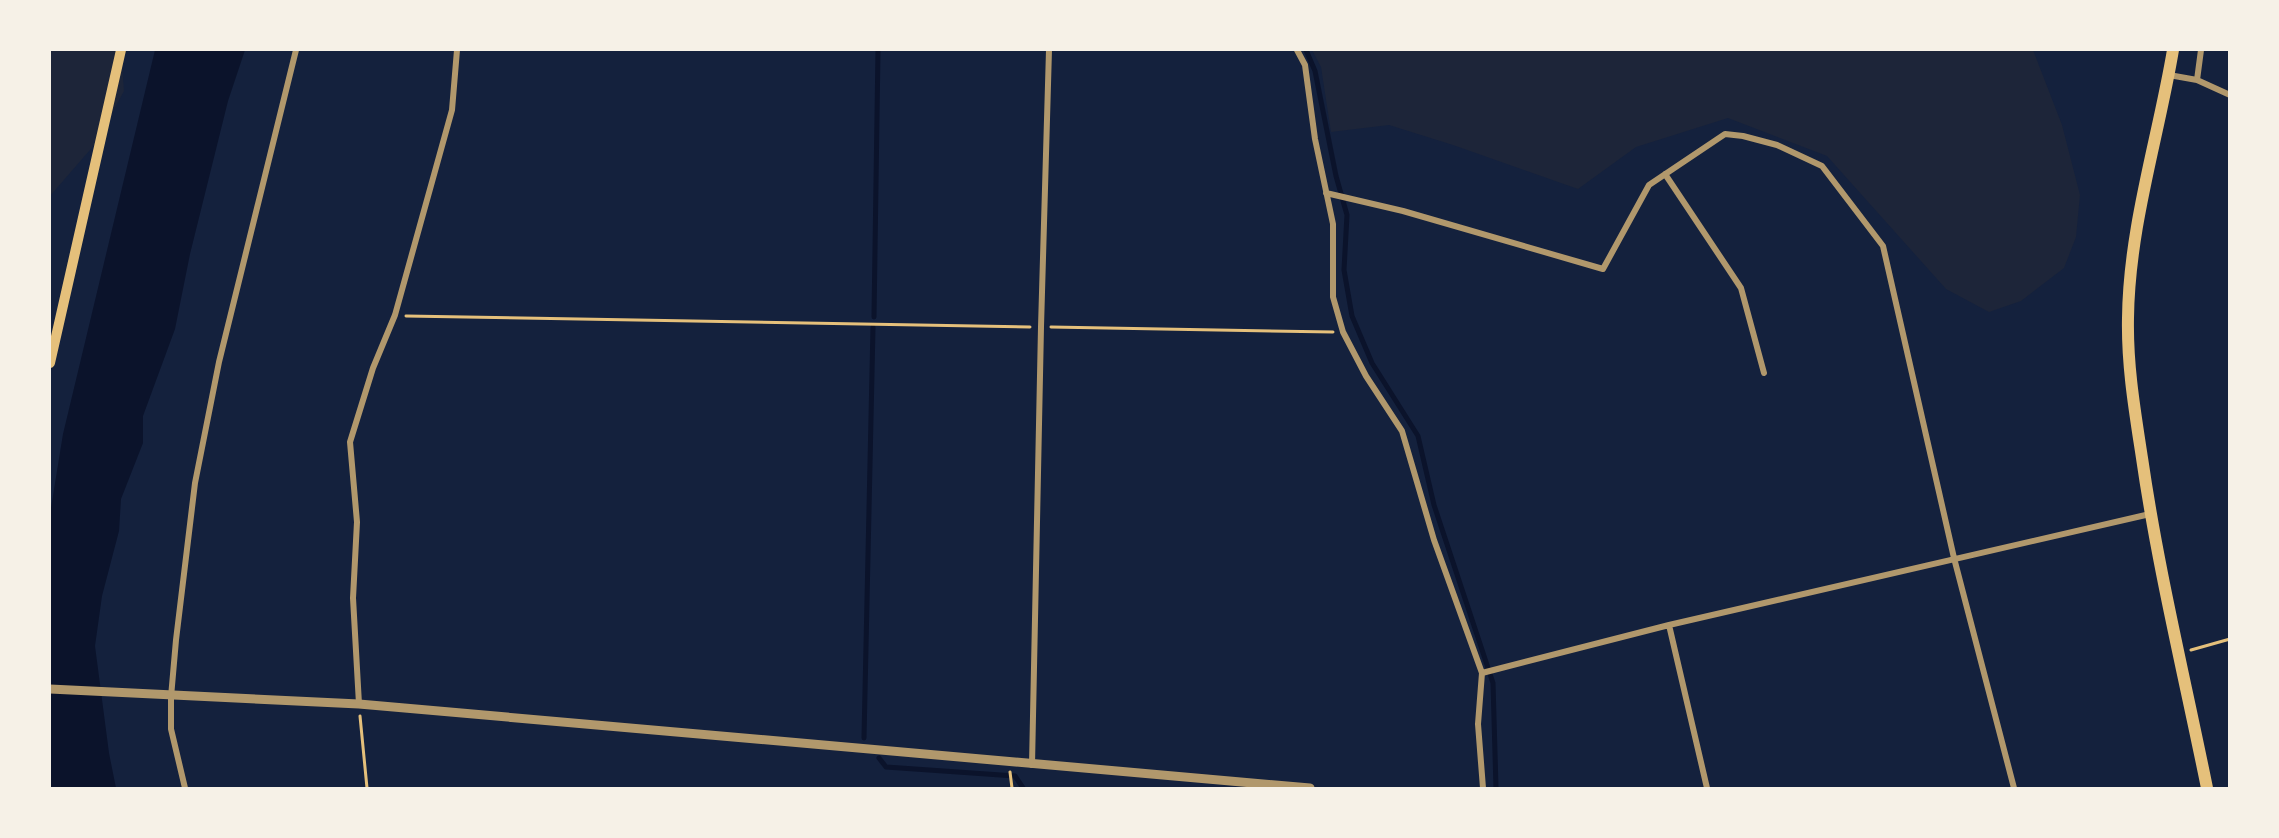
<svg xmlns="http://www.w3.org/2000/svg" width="2279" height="838" font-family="Jost,sans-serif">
<rect width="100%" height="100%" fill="#14213d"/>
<path fill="#1d2539" d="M50 50H121L124 91 96 143 50 196Z
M1312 50H2033L2062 125 2080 195 2076 237 2064 268 2021 301 1989 312 1946 289 1827 156 1728 118 1636 147 1578 189 1453 145 1389 125 1331 132 1321 67Z"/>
<path fill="#0b132b" d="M155 50H245L228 101 190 254 175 329 143 416V443L121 499 119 531 102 596 95 646 109 753 116 788H50V514L63 434Z"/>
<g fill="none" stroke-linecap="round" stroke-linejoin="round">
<path stroke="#0b132b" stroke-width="5" d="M1306 50 1315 71 1336 176 1347 215 1344 270 1352 316 1372 363 1418 436 1434 505 1493 683 1496 788
M874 317 878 50
M864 738 873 327
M879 758 886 767 1015 776 1023 788"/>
<path stroke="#e5c07b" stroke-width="3" d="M406 316 1030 327
M1051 327 1333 332
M2191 650 2230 639
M360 716 367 788
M1010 772 1012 788"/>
<path stroke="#b1986c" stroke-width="6" d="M1297 50 1305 65 1315 139 1333 224V297L1343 332 1366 376 1402 431 1434 540 1482 673 1478 724 1483 788
M2169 75 2197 80 2230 95
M2197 80 2201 50
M1665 174 1741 288 1764 373
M1326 193 1403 211 1603 269 1649 185 1725 134 1743 136 1777 145 1822 166 1883 246 1954 558 2014 788
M1669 625 1707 788
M1482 673 1669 625 2150 514
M359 704 353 598 357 522 350 442 373 368 395 315 452 110 457 50
M1032 765 1041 327 1049 50
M185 788 171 729V697L176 640 195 483 219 362 296 50"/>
<path stroke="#b1986c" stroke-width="9" d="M50 689 359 704 1310 788"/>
<path stroke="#e5c07b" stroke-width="10" d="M50 363 121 50"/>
<path stroke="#e5c07b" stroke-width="12" d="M2173 50C2158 139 2129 227 2128 318 2127 366 2135 412 2142 458 2158 569 2185 679 2207 788"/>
</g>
<rect width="2279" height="838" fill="none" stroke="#f6f1e7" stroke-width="102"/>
</svg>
